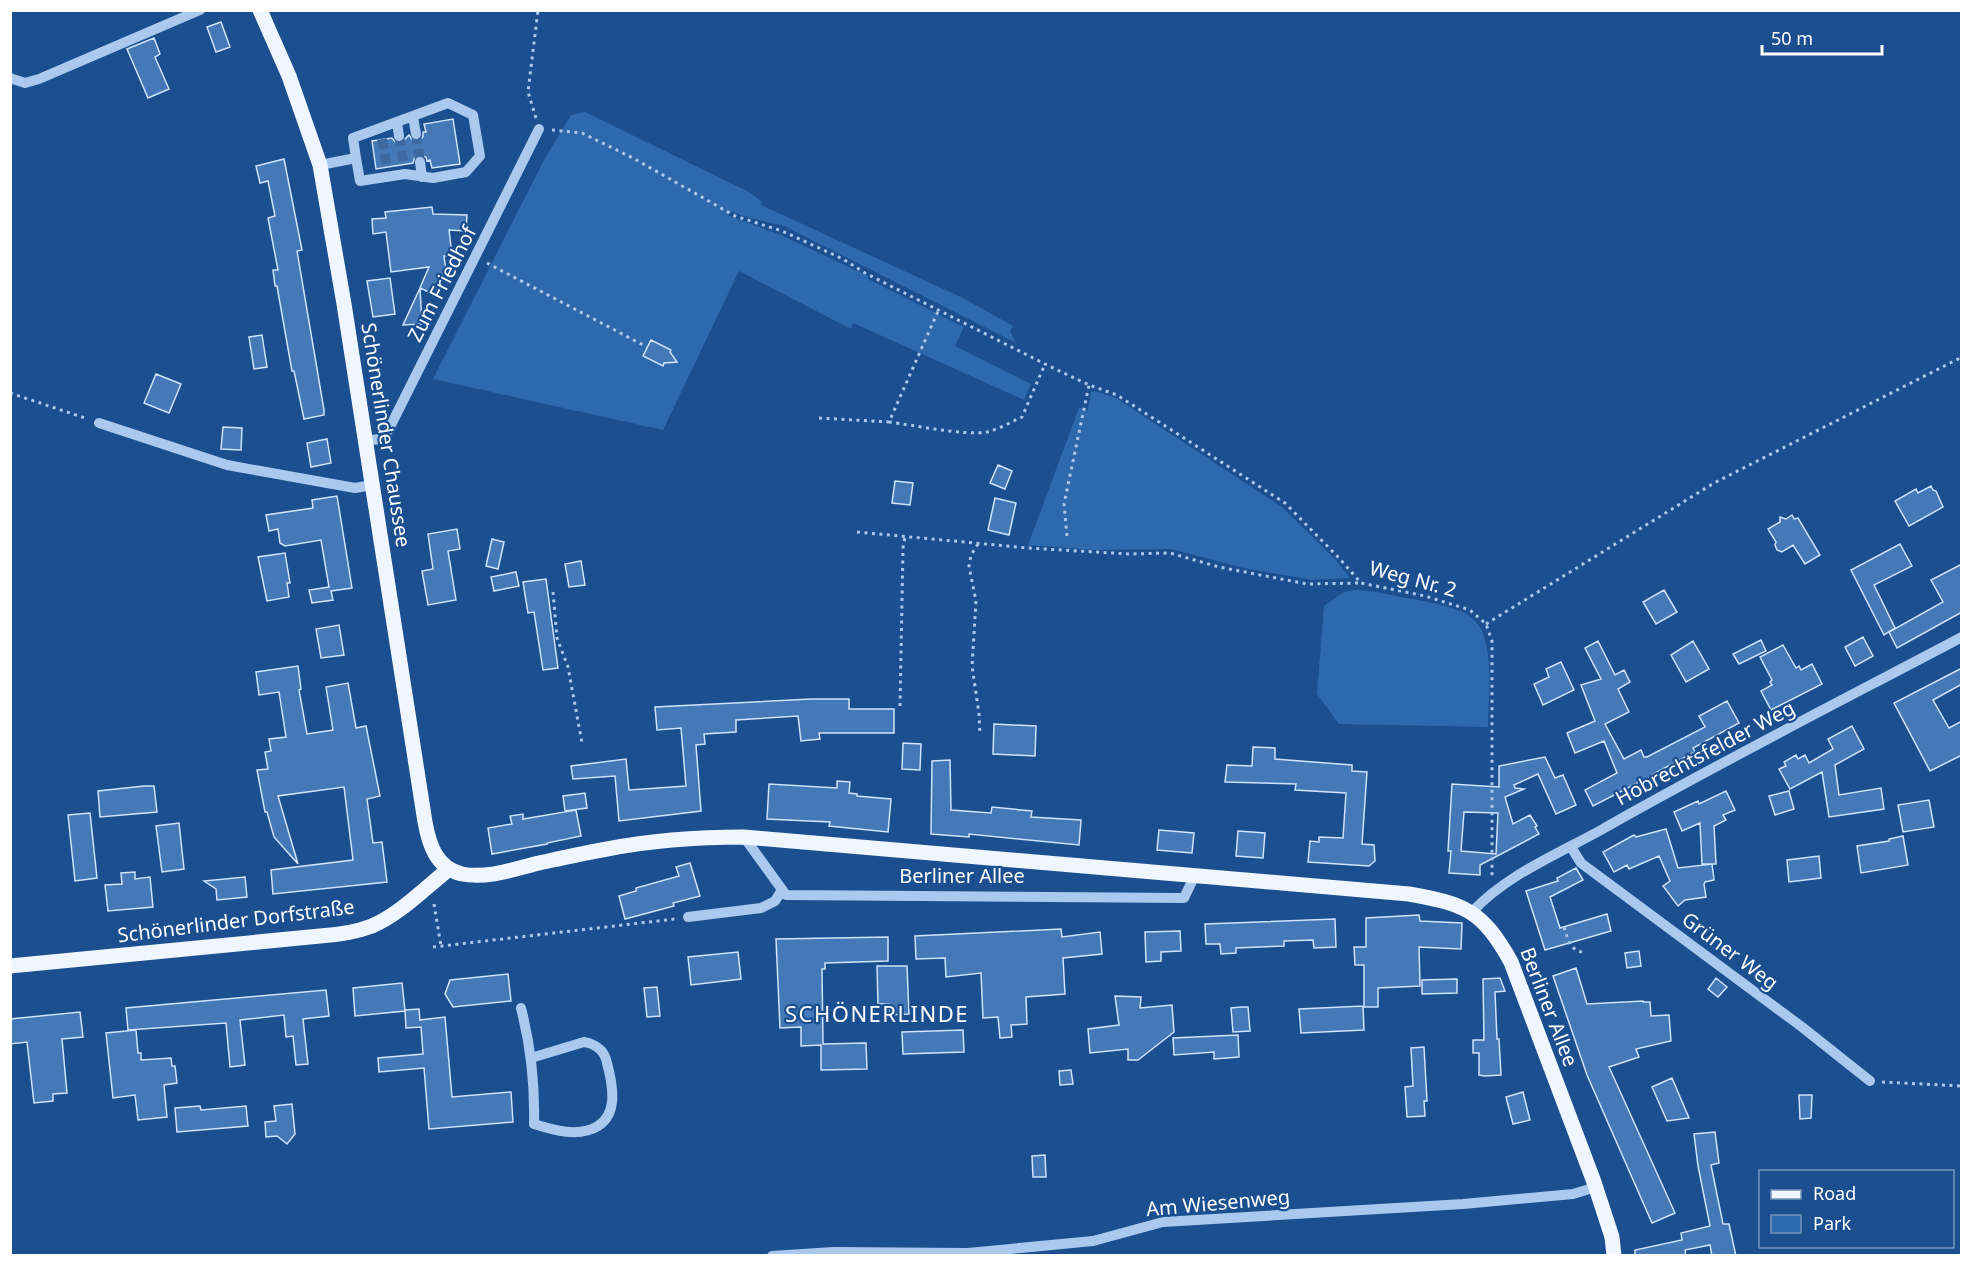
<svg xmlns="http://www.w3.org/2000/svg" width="1972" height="1266" font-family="'Noto Sans',sans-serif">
<rect width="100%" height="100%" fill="#1b4f8f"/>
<path fill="#2e69ad" d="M585 112 751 193 762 202 761 205 963 298 1013 326 1010 331 1016 343 784 226 746 217 732 212 727 215 781 235 868 276V279L964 327 955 346 1031 384 1024 400 853 323 851 329 739 271 663 430 433 379 545 158 571 115Z
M1094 391 1116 398 1282 507 1336 560 1350 578 1312 580 1239 567 1172 549 1094 550 1028 545 1079 408 1088 410 1091 392Z
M1354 590C1375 590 1397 597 1418 600 1435 604 1461 607 1474 620 1496 640 1488 699 1488 727L1339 724 1317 694 1324 606 1342 593Z"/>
<path fill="#4478b7" stroke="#cfe3fa" stroke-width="1.5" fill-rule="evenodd" d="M221 22 230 47 216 52 207 27Z
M154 38 160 54 155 57 169 89 148 98 127 49Z
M453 119 460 164 432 168 430 160 427 161 426 157 420 155 415 156 413 163 376 169 372 141 392 138 396 143H401L409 135 413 141H418L423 137V132H426L424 124Z
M284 159 302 250 297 251 324 410V415L304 419 294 371H292L277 286H275L273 270H278L268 218 275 216 268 181 260 183 256 166Z
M432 207 433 214 467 215 466 231 449 230 452 255 444 256 446 271 435 295 420 288 429 267 391 272 386 232 373 234 372 219 386 218 385 212Z
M390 278 395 314 373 317 367 281Z
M420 288 422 324 403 325Z
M262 335 267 367 254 369 249 337Z
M651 340 671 350 670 352 677 362 664 363 663 366 643 356Z
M156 374 181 384 169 413 144 403Z
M223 427 242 428 241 450 221 449Z
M327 439 331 463 311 467 307 443Z
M998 465 1012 471 1005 489 990 483Z
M895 481 913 483 910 505 892 503Z
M1931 486 1933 490 1936 491 1943 507 1909 526 1895 501 1916 489 1918 493Z
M337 496 352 588 331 591 333 600 312 603 309 590 329 587 321 540 285 546 280 543 278 529 269 531 266 515 313 508 312 500Z
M995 498 1016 503 1009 535 988 530Z
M1792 515 1794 519 1798 518 1820 555 1805 564 1793 545 1782 552 1777 550 1775 545 1776 542 1768 529 1780 522V517L1786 519Z
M457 529 460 549 448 551 456 600 428 605 422 571 433 569 428 534Z
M492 539 504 542 498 569 486 566Z
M1900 544 1912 566 1874 585 1895 628 1884 635 1851 570Z
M285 553 290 583H287L289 597 267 601 258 557Z
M581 561 585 585 569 587 565 564Z
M1962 564V612L1897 648 1889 632 1943 602 1931 580Z
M516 572 519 586 494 591 491 577Z
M546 579 558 668 543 670 534 612 528 613 523 582Z
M1664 590 1677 612 1656 624 1643 602Z
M339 625 344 655 321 658 316 629Z
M1863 637 1873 656 1855 666 1845 647Z
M1761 640 1766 651 1739 664 1733 654Z
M1598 641 1615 675 1624 670 1630 682 1618 689 1629 712 1605 724 1624 759 1641 750 1644 757H1647L1705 727 1699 716 1727 701 1739 723 1693 748 1695 752 1653 774 1651 776V781L1643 780 1593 806 1585 790 1617 773 1604 741 1575 753 1567 733 1595 721 1581 685 1601 679 1585 648Z
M1693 641 1709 669 1686 682 1671 655Z
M1783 645 1796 668 1799 666 1801 670 1812 664 1822 684 1771 710 1761 691 1772 685 1770 682 1772 680 1760 657Z
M1561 662 1574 690 1543 705 1534 684 1549 677 1546 669Z
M298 666 301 689 299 690 307 734 333 730 326 687 348 683 356 728 366 726 380 796 367 799 373 843 382 842 387 882 273 894 271 870 353 860 344 787 278 796 298 864 274 837 267 812H265L257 770 268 769 265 752 271 751 269 739 286 737 279 692 259 695 256 672Z
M1962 668V684L1933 700 1949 728 1962 721V755L1930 771 1894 703Z
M811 699H849V709H894V733H819L820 739 801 741 798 716 736 720V732L704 734 705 744 696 745 701 811 619 821 615 776 573 779 571 766 626 759 629 790 686 786 681 728 657 730 655 707Z
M994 724 1036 726 1035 756 993 754Z
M1852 726 1864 749 1835 765 1839 795 1881 788 1884 809 1829 817 1822 772 1790 789 1779 769 1786 766 1784 762 1796 755 1798 759 1805 755 1809 763 1833 749 1828 739Z
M903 743 921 744 920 770 902 769Z
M1253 747 1275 748V759L1352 765V771L1367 772 1362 844 1374 845 1375 861 1369 866 1308 862 1310 841 1319 842V837L1343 838 1346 793 1295 790 1296 784 1225 782 1227 765 1252 766Z
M1545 757 1555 778 1563 775 1576 805 1556 814 1538 774 1514 785 1515 788 1524 789 1505 797 1513 824 1530 815 1537 826 1535 827 1539 834 1480 865V875L1449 873 1451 851H1448L1452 784 1499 787V766ZM1464 812 1498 813 1496 854 1461 851Z
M950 760 951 810 991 813 992 807 1032 811 1031 817 1081 820 1079 845 969 834V837L931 834 932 761Z
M837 781 850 782 849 793 857 794V796L891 799 888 832 829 826 830 822 767 819 769 784 837 788Z
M144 786H154L157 812 100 817 98 791Z
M1726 791 1735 810 1723 815 1726 820 1714 826 1716 864H1702L1700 823 1682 831 1674 812 1698 801 1699 804Z
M1789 791 1794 809 1775 815 1769 796Z
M585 793 587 808 565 811 563 796Z
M1929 800 1934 827 1903 832 1898 805Z
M576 810 581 836 547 843V844L492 854 488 828 512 824 510 816 523 814V819Z
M90 813 97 878 75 881 68 815Z
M179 823 184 869 162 872 156 826Z
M1666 829 1678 868 1712 864 1714 880 1705 882 1704 884 1706 897 1685 900 1678 906 1663 886 1670 881 1659 856 1629 869 1627 865 1614 872 1603 852 1634 835 1636 837Z
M1159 830 1194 833 1192 853 1157 850Z
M1238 831 1265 833 1263 858 1236 856Z
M1903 836 1908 865 1861 873 1857 846 1889 841V839Z
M1819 856 1821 878 1789 882 1787 860Z
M690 863 700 896 673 903 674 906 625 919 619 896 636 891V888L679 876 676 867Z
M1576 868 1583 880 1550 897 1560 928 1607 914 1611 931 1545 950 1526 891 1558 881 1557 878Z
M135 872V879L150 877 153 907 108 911 105 885 122 884 121 873Z
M245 877 247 897 217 900 216 889 204 881Z
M1419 915 1420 921 1462 923 1461 949 1419 947 1420 986 1378 988V1007H1364V965H1355L1354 947H1366V918Z
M1335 919 1336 947 1314 948 1313 940 1284 941V946L1236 948V953L1221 954 1220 944H1206L1205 924Z
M1061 929 1062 937 1100 932 1102 954 1063 958 1065 994 1026 997 1027 1024 1011 1025 1012 1037 1000 1038 998 1017 983 1018 981 973 946 977 945 958 916 959 915 936Z
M1180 931 1181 951 1161 952V961L1146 962 1145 932Z
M888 937V961L825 963V969H822L823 1044 866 1043 867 1069 821 1070V1045L801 1046V1027L780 1028 776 939Z
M1639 951 1641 966 1627 968 1625 953Z
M738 952 741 979 691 985 688 957Z
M877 966H907L909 1014 890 1015 889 1004H878Z
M1576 968 1587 1004 1643 1001V1002H1650L1651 1016 1669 1015 1671 1041 1636 1049 1639 1057 1609 1067 1675 1213 1652 1223 1587 1075 1553 976Z
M508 974 511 1001 453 1007 445 994 450 980Z
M1500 978 1505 991 1495 992 1497 1039H1499L1501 1075 1485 1076 1479 1075V1053H1473V1040H1484L1483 979Z
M1716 978 1727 987 1718 997 1708 989Z
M1457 979V993L1422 994V980Z
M402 983 405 1011 355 1016 353 988Z
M657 987 660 1016 647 1017 644 988Z
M326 990 329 1016 303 1019 308 1064 296 1065 293 1036 286 1037 284 1015 240 1020 245 1065 230 1067 226 1023 128 1030 126 1008Z
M1115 996 1141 997 1140 1008 1172 1005 1174 1032 1138 1060H1128V1049L1090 1053 1088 1029 1119 1025Z
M1363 1006 1364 1030 1301 1033 1299 1009Z
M1241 1007H1248L1250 1031 1233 1032 1231 1008Z
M419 1009 420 1021V1020L445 1017 452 1097 511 1092 513 1122 429 1129 424 1068 379 1072 378 1058 423 1054 421 1027 406 1028 405 1010Z
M80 1012 83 1037 62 1039 67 1093 53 1094V1101L34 1103 27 1042 10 1044V1019Z
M136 1030 138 1053H141V1060L171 1058 172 1066H175L177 1083 164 1085 167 1117 138 1120 135 1095 113 1098 106 1033Z
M963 1030 964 1052 903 1054 902 1032Z
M1238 1035 1239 1057 1214 1059V1052L1174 1055 1173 1038Z
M1424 1047 1427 1101H1424L1425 1116 1407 1117 1405 1087 1413 1086 1411 1048Z
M1071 1070 1073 1084 1060 1085 1059 1071Z
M1672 1078 1689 1118 1667 1121 1652 1087Z
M1523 1092 1530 1120 1513 1124 1506 1097Z
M1799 1095H1812L1811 1118 1800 1119Z
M292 1104 295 1134 287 1144 277 1136 266 1137 265 1122 276 1121 274 1106Z
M200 1106 201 1110 246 1106 248 1126 177 1132 175 1108Z
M1715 1132 1719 1163 1711 1165 1723 1224H1729L1736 1256H1712L1710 1245 1685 1250 1686 1256H1635V1250L1682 1240 1681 1233 1710 1226 1698 1166 1694 1134Z
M1045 1155 1046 1177H1033L1032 1156Z"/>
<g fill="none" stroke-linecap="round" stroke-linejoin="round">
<path stroke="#3d69a0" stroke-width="10" stroke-dasharray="10 5" stroke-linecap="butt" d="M416 134 420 162
M399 136 404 165
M382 139 387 168"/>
<path stroke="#a9c9ee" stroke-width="3" stroke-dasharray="3 4.5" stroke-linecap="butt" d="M536 118 528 92 538 10
M552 130 582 133 633 158 735 216 782 231 843 259 865 273 1045 364 1089 385 1117 395 1285 503 1339 558 1361 583 1425 596 1470 610 1486 624 1492 641V878
M487 263 647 347
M10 393 88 419
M819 418 889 422 939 309
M889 422C913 425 965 436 987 432 999 429 1011 422 1022 417L1045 364
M857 532 1028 548 1129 554 1170 553 1219 567 1307 584 1361 583
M1067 536 1064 504 1089 385
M978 544 971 555 969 566 976 601 972 666 979 714 980 734
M553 592 557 638 568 667 582 743
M1486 624 1714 483 1962 357
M900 706 903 548 905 537
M434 904 441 946
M1564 927C1569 942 1569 950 1586 953
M433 947 675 919
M1882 1082 1962 1086"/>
<path stroke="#a9c9ee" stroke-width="10" d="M10 78 25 83 39 79 200 10
M413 117 416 134
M397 122 399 136
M420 162 422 177
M320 165 356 158 360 181 405 174 433 178 466 172 480 156 473 115 448 103 364 134 353 138 356 158
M99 423 227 465 355 488 372 485
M366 441 379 439 388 431 539 129
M744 837 786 895 1184 898 1195 875
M1571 847 1581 863 1802 1027 1870 1081
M1472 912C1506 875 1558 854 1601 830 1720 762 1841 701 1962 637
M688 917 761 908 775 901 782 890
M521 1008C531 1047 535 1084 534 1124 553 1130 579 1138 598 1126 617 1114 613 1089 609 1071 607 1065 607 1058 603 1053 599 1047 591 1043 584 1042L531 1058
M772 1256 833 1252 968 1253 1093 1241 1163 1222 1463 1204 1573 1194 1596 1187"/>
<path stroke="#f0f6ff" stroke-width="15" d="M260 10 289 76 320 165 344 304 425 822C429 844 436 868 462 874 487 879 515 869 539 863 562 858 584 853 607 849 653 840 698 837 744 837L1409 894C1465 904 1482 910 1511 962L1594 1182 1612 1237 1614 1256
M10 966 320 936C337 935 356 932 372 926 400 914 425 888 449 869"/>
</g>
<g text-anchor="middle" stroke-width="4.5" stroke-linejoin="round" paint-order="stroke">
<g font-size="20" fill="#fff" stroke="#1b4f8f">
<text transform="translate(442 284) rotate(-63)" y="7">Zum Friedhof</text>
<text transform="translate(386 435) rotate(81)" y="7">Schönerlinder Chaussee</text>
<text transform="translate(1413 579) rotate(15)" y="7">Weg Nr. 2</text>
<text transform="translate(1705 753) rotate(-28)" y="7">Hobrechtsfelder Weg</text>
<text x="962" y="883">Berliner Allee</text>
<text transform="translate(236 921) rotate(-7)" y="7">Schönerlinder Dorfstraße</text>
<text transform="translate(1730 951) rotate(37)" y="7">Grüner Weg</text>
<text transform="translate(1549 1007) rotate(69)" y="7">Berliner Allee</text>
<text transform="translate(1218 1203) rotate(-5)" y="7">Am Wiesenweg</text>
</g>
<g font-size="22" letter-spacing="1.5" fill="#fff" stroke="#1b4f8f">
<text x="877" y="1022">SCHÖNERLINDE</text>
</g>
</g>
<rect width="1972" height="1266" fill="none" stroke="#ffffff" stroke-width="24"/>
<rect x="1759" y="1170" width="195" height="78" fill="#1b4f8f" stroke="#7695bc" stroke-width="1.5"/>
<rect x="1771" y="1190" width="30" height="9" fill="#f0f6ff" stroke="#7695bc" stroke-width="1.5"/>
<text x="1813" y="1200" font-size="18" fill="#ffffff">Road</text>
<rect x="1771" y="1215" width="30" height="18" fill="#2e69ad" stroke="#7695bc" stroke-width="1.5"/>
<text x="1813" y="1230" font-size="18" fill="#ffffff">Park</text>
<path d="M1762 45v9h120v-9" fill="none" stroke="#ffffff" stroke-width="3"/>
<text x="1771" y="45" font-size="18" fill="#ffffff" stroke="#1b4f8f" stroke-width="4.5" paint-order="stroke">50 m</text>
</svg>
